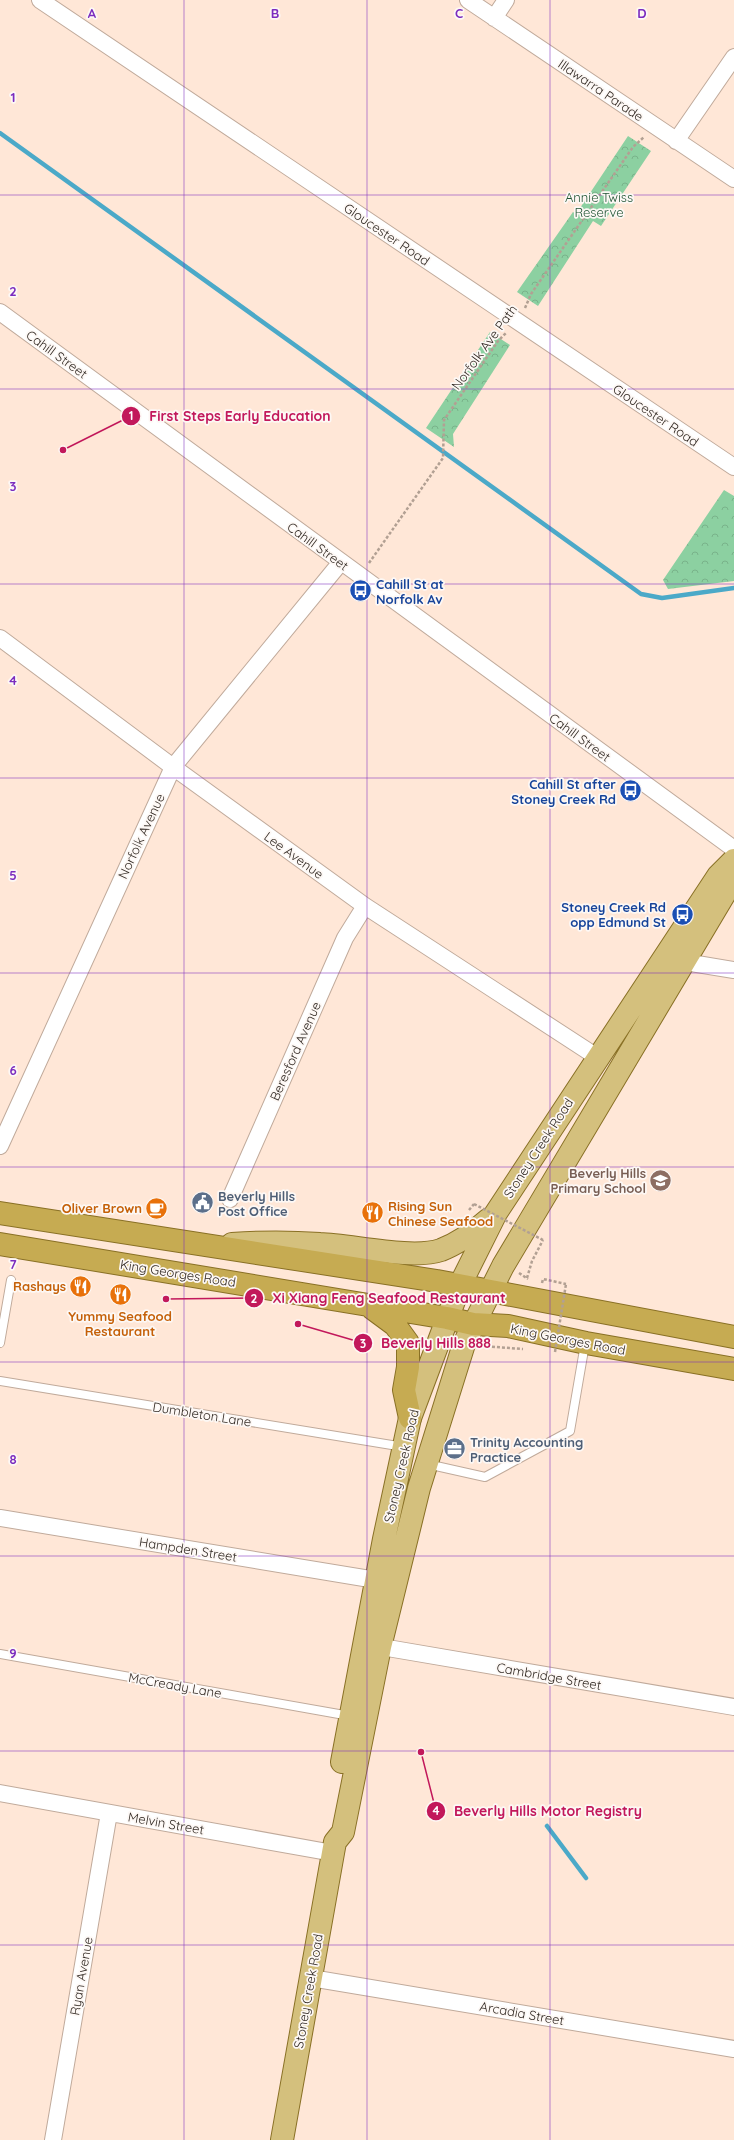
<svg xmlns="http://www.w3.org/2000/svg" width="734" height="2140" font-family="Quicksand,sans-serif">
<defs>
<pattern id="park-crowns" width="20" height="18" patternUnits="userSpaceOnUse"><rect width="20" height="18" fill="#8cd0a1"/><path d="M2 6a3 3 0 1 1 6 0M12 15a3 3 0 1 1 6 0" fill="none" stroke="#79b38a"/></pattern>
</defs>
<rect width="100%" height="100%" fill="#ffe7d7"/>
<path fill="url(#park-crowns)" d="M628 136 651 151 601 226 593 221 538 306 517 292 573 212 576 214Z
M490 332 510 345 453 434 454 447 426 428Z
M724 490 734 496V581L668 589 663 580Z"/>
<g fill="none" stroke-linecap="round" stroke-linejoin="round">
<path stroke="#4ba9c8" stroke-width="4.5" d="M0 133 641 594 662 598 734 588
M547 1826 586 1878"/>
<defs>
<path id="service" d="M0 1343 11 1280
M0 1381 404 1447
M427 1464 485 1477 570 1431 585 1344
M0 1654 350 1716"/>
<path id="minor" d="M40 0 734 467
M468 0 734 179
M494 18 506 0
M676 141 734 57
M0 312 734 849
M0 638 173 767 365 906 597 1057
M685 962 734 970
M0 1146 173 767 341 562
M230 1199 345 938 365 906
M0 1518 376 1580
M370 1645 734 1707
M0 1793 333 1853
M311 1978 734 2049
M53 2140 109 1813"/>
<path id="primary" d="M232 1244C261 1242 291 1242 320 1244 352 1245 412 1260 441 1250 459 1243 474 1232 489 1219
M342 1762 384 1539 410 1418 460 1285 496 1213 718 876 734 860
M282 2140 333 1853 335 1842 343 1832 380 1647 419 1488 464 1344 503 1266 731 883 734 874"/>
<path id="trunk" d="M0 1213 437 1281 734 1337
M0 1244 447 1318 473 1324 508 1326 586 1343 734 1369
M372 1308 395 1325 408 1343V1367L404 1390 410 1418"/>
</defs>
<use href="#service" stroke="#c0aa9b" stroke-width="10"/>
<use href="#minor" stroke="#c0aa9b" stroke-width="18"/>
<use href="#primary" stroke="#897025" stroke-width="24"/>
<use href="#trunk" stroke="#897025" stroke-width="24"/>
<path stroke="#b2a093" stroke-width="2.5" stroke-dasharray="3 2" stroke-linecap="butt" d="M525 308 531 294 633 147 644 137
M369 563 443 458 444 420 498 341 507 332
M469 1210 474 1204
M519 1273 528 1279
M527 1278 532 1261 543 1240
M542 1283 543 1279 566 1284
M482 1346 523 1349"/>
<use href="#service" stroke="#fff" stroke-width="8"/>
<use href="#minor" stroke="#fff" stroke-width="16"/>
<use href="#primary" stroke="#d4c07d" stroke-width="22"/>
<use href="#trunk" stroke="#c6ab52" stroke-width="22"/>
<path stroke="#b2a093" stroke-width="2.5" stroke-dasharray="3 2" stroke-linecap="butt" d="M474 1204 543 1240
M555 1352 566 1284"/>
</g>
<path fill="none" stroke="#7b2cbf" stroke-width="1" stroke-opacity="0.55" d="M184 0V2140M367 0V2140M550 0V2140M0 195H734M0 389H734M0 584H734M0 778H734M0 973H734M0 1167H734M0 1362H734M0 1556H734M0 1751H734M0 1945H734"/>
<defs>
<symbol id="bus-disc" viewBox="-11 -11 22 22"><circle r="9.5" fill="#1a4fb4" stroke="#fdf8f5"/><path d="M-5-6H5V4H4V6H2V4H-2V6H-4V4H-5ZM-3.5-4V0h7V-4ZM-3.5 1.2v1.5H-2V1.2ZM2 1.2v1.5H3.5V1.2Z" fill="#fff"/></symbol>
<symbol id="school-disc" viewBox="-11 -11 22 22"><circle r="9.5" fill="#8d6e63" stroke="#fdf8f5"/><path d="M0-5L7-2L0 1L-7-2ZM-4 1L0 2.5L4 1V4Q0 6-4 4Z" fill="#fff"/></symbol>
<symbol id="civic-disc" viewBox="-11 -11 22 22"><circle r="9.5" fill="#5c6f8a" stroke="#fdf8f5"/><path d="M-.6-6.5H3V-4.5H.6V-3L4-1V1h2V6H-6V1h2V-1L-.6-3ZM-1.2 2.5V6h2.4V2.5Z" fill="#fff"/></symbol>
<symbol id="cafe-disc" viewBox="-11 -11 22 22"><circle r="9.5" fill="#e8710a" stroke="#fdf8f5"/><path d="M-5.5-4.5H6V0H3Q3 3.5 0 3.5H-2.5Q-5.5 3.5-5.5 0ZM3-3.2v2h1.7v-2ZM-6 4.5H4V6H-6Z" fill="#fff"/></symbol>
<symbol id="restaurant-disc" viewBox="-11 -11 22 22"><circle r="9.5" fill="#e8710a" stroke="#fdf8f5"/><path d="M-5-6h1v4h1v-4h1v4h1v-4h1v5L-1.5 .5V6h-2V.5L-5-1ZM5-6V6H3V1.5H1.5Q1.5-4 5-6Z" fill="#fff"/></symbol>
<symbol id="office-disc" viewBox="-11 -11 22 22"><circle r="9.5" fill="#5c6f8a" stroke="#fdf8f5"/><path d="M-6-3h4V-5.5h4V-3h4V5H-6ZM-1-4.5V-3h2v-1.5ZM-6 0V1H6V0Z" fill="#fff"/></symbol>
</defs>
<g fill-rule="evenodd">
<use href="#bus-disc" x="348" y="578" width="25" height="25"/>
<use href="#bus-disc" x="618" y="778" width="25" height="25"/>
<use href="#bus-disc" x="670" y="902" width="25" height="25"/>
<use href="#school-disc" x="648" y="1168" width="25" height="25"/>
<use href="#civic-disc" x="190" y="1190" width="25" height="25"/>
<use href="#cafe-disc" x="144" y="1196" width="25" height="25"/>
<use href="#restaurant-disc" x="360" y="1200" width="25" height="25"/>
<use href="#restaurant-disc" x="68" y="1274" width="25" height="25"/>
<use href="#restaurant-disc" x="108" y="1282" width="25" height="25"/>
<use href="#office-disc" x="442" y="1436" width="25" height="25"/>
</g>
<g text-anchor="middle" stroke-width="3.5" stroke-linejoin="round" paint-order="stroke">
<g font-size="13" fill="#312923" stroke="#fdf8f5">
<text transform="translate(601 90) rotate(34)" y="5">Illawarra Parade</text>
<text transform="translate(387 234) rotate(34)" y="5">Gloucester Road</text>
<text transform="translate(484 347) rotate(-54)" y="5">Norfolk Ave Path</text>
<text transform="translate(57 354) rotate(36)" y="5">Cahill Street</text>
<text transform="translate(656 415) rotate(34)" y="5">Gloucester Road</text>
<text transform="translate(318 546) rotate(36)" y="5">Cahill Street</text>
<text transform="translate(580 737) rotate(36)" y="5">Cahill Street</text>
<text transform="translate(141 836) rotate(-65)" y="5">Norfolk Avenue</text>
<text transform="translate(294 855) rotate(36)" y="5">Lee Avenue</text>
<text transform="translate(295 1051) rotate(-66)" y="5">Beresford Avenue</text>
<text transform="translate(538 1148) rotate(-57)" y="5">Stoney Creek Road</text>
<text transform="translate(178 1273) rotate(9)" y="5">King Georges Road</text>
<text transform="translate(568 1339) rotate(11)" y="5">King Georges Road</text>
<text transform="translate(202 1414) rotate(9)" y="5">Dumbleton Lane</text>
<text transform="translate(401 1466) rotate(-77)" y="5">Stoney Creek Road</text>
<text transform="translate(188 1549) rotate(9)" y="5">Hampden Street</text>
<text transform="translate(549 1676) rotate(10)" y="5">Cambridge Street</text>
<text transform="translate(175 1685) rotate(10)" y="5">McCready Lane</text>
<text transform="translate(166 1823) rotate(10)" y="5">Melvin Street</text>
<text transform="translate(81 1976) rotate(-80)" y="5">Ryan Avenue</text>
<text transform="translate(308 1991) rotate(-80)" y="5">Stoney Creek Road</text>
<text transform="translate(522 2013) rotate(10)" y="5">Arcadia Street</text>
</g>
<g font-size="13" fill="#1f5333" stroke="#fdf8f5">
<text x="599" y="202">Annie Twiss<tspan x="599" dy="15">Reserve</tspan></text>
</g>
<g font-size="13" font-weight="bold" fill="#164399" stroke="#fdf8f5" text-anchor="end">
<text x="376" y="589" text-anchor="start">Cahill St at<tspan x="376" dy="15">Norfolk Av</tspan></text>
<text x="616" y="789">Cahill St after<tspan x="616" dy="15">Stoney Creek Rd</tspan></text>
<text x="666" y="912">Stoney Creek Rd<tspan x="666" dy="15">opp Edmund St</tspan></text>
</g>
<g font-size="13" font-weight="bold" fill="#785e54" stroke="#fdf8f5" text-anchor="end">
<text x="646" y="1178">Beverly Hills<tspan x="646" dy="15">Primary School</tspan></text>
</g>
<g font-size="13" font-weight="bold" fill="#4e5e75" stroke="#fdf8f5" text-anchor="start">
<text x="218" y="1201">Beverly Hills<tspan x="218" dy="15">Post Office</tspan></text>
<text x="470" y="1447">Trinity Accounting<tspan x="470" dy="15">Practice</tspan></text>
</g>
<g font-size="13" font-weight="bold" fill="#c56008" stroke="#fdf8f5" text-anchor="end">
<text x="388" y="1211" text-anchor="start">Rising Sun<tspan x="388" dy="15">Chinese Seafood</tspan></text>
<text x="142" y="1213">Oliver Brown</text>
<text x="66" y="1291">Rashays</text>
<text x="120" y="1321" text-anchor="middle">Yummy Seafood<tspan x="120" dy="15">Restaurant</tspan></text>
</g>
</g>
<g font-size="13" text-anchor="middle" font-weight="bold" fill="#7b2cbf" stroke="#fdf8f5" stroke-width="3.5" stroke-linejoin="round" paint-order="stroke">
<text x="92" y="18">A</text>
<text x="275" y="18">B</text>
<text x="459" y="18">C</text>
<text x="642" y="18">D</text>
<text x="13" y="102">1</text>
<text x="13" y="296">2</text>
<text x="13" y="491">3</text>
<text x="13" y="685">4</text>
<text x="13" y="880">5</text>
<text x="13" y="1075">6</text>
<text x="13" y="1269">7</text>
<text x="13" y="1464">8</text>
<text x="13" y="1658">9</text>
</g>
<path fill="none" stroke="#c2185b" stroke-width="1.5" d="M63 450L131 416M166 1299L254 1298M298 1324L363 1343M421 1752L436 1811"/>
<g fill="#c2185b" stroke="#fdf8f5" stroke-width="1.5">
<circle cx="63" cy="450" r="4"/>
<circle cx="166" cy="1299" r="4"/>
<circle cx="298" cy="1324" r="4"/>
<circle cx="421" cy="1752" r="4"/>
<circle cx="131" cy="416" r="10"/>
<circle cx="254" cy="1298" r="10"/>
<circle cx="363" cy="1343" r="10"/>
<circle cx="436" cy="1811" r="10"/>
</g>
<g font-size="12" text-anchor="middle" font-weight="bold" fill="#fff">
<text x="131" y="420">1</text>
<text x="254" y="1303">2</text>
<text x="363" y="1348">3</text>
<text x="436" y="1815">4</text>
</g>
<g font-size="14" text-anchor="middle" font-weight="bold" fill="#c2185b" stroke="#fdf8f5" stroke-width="3.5" stroke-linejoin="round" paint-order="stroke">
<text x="240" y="421">First Steps Early Education</text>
<text x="389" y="1303">Xi Xiang Feng Seafood Restaurant</text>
<text x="436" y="1348">Beverly Hills 888</text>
<text x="548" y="1816">Beverly Hills Motor Registry</text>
</g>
</svg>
